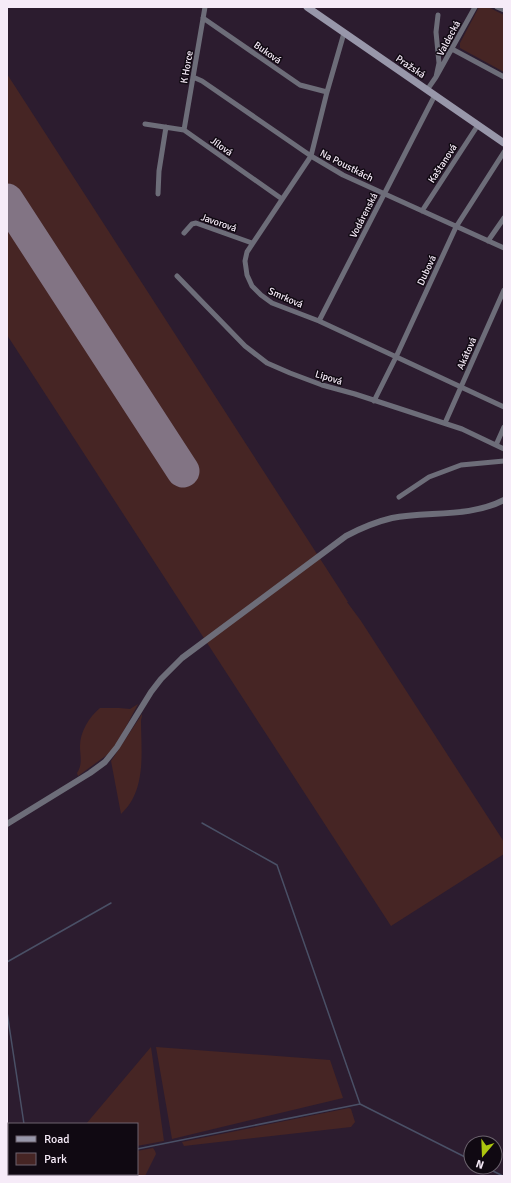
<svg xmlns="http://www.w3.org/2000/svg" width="511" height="1183" font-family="Signika,sans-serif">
<rect width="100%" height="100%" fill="#2c1c2f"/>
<path fill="#462524" d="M479 7H488L504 15V72L460 48V43Z
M7 74 348 602H347L361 621 504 842V854L391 926 7 335Z
M138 704 119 740 111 752 78 776 77 773C83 764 80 756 80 746 80 732 89 717 100 708H119L130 709Z
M142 714V716L141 720C141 752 147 790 121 814L111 761Z
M151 1047 164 1141 137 1146V1124H86Z
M156 1047 330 1060 343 1098 172 1139Z
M349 1108 351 1109 355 1122 351 1127 184 1146 182 1142Z
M153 1148 155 1151 156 1154 145 1176H7V1170L9 1169V1174H137V1151Z"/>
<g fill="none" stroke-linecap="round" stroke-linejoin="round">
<path stroke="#4a5066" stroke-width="1.5" d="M202 823 277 865 360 1104
M7 962 111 903
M7 1012 24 1124
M137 1149 360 1104 471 1160
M485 1167 503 1176
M7 1171H9"/>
<path stroke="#827484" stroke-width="33" d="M7 200 183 471"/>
<path stroke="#6d6d79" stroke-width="5" d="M497 7 504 10
M203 18 300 85 327 92
M344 33 327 92 311 156 247 252 245 261 247 275 252 286 261 295 272 303 319 321 504 407
M452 49 504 77
M193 77 202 81 311 156 343 175 504 248
M436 77 475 7
M427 90 436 77 439 63 436 32 438 15
M145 124 184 130 282 199
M184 130 205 7
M158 194 159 171 166 127
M422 211 478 125
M184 233 192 224 196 223 252 243
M488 241 504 218
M177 276 245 346 267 363 290 373 322 385 355 394 462 429 504 449
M319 321 435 95
M374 401 396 357 456 227 504 152
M445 423 504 290
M496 445 504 427
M399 497 429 477 461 465 504 461"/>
<path stroke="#6d6d79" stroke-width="6" d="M7 824 90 773 105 762 117 747 151 692 161 679 182 658 346 536C361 528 375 522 392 518 428 511 469 518 504 500"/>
<path stroke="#9897aa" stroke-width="7" d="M307 7 504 143"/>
</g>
<g text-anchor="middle" stroke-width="3" stroke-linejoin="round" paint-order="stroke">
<g font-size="10" fill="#f6ebf8" stroke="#100912">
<text transform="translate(448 38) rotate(-62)" y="4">Valdecká</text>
<text transform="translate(268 52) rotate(35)" y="4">Buková</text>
<text transform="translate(411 66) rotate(34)" y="4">Pražská</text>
<text transform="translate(186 67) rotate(-80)" y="4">K Horce</text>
<text transform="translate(222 146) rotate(36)" y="4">Jílová</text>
<text transform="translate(442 163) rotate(-57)" y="4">Kaštanová</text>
<text transform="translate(347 165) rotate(27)" y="4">Na Poustkách</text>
<text transform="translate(363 215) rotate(-63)" y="4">Vodárenská</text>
<text transform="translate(219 222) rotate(19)" y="4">Javorová</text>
<text transform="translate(426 270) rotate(-65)" y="4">Dubová</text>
<text transform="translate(286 297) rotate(24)" y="4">Smrková</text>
<text transform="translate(466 353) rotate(-66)" y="4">Akátová</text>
<text transform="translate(329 377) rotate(17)" y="4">Lipová</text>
</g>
</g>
<rect width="511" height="1183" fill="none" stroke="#f6ebf8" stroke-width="16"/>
<rect x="8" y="1123" width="130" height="52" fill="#100912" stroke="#6c636e"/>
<rect x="16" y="1136" width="20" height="6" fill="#9897aa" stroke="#6c636e"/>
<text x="44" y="1143" font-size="12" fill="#f6ebf8">Road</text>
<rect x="16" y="1153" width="20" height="12" fill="#462524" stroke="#6c636e"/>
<text x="44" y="1163" font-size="12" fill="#f6ebf8">Park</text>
<g transform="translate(483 1155) rotate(199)"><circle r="19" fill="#100912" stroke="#6c636e"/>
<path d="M0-3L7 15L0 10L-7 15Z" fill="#adc60f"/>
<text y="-6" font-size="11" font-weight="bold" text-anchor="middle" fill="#f6ebf8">N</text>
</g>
</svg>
